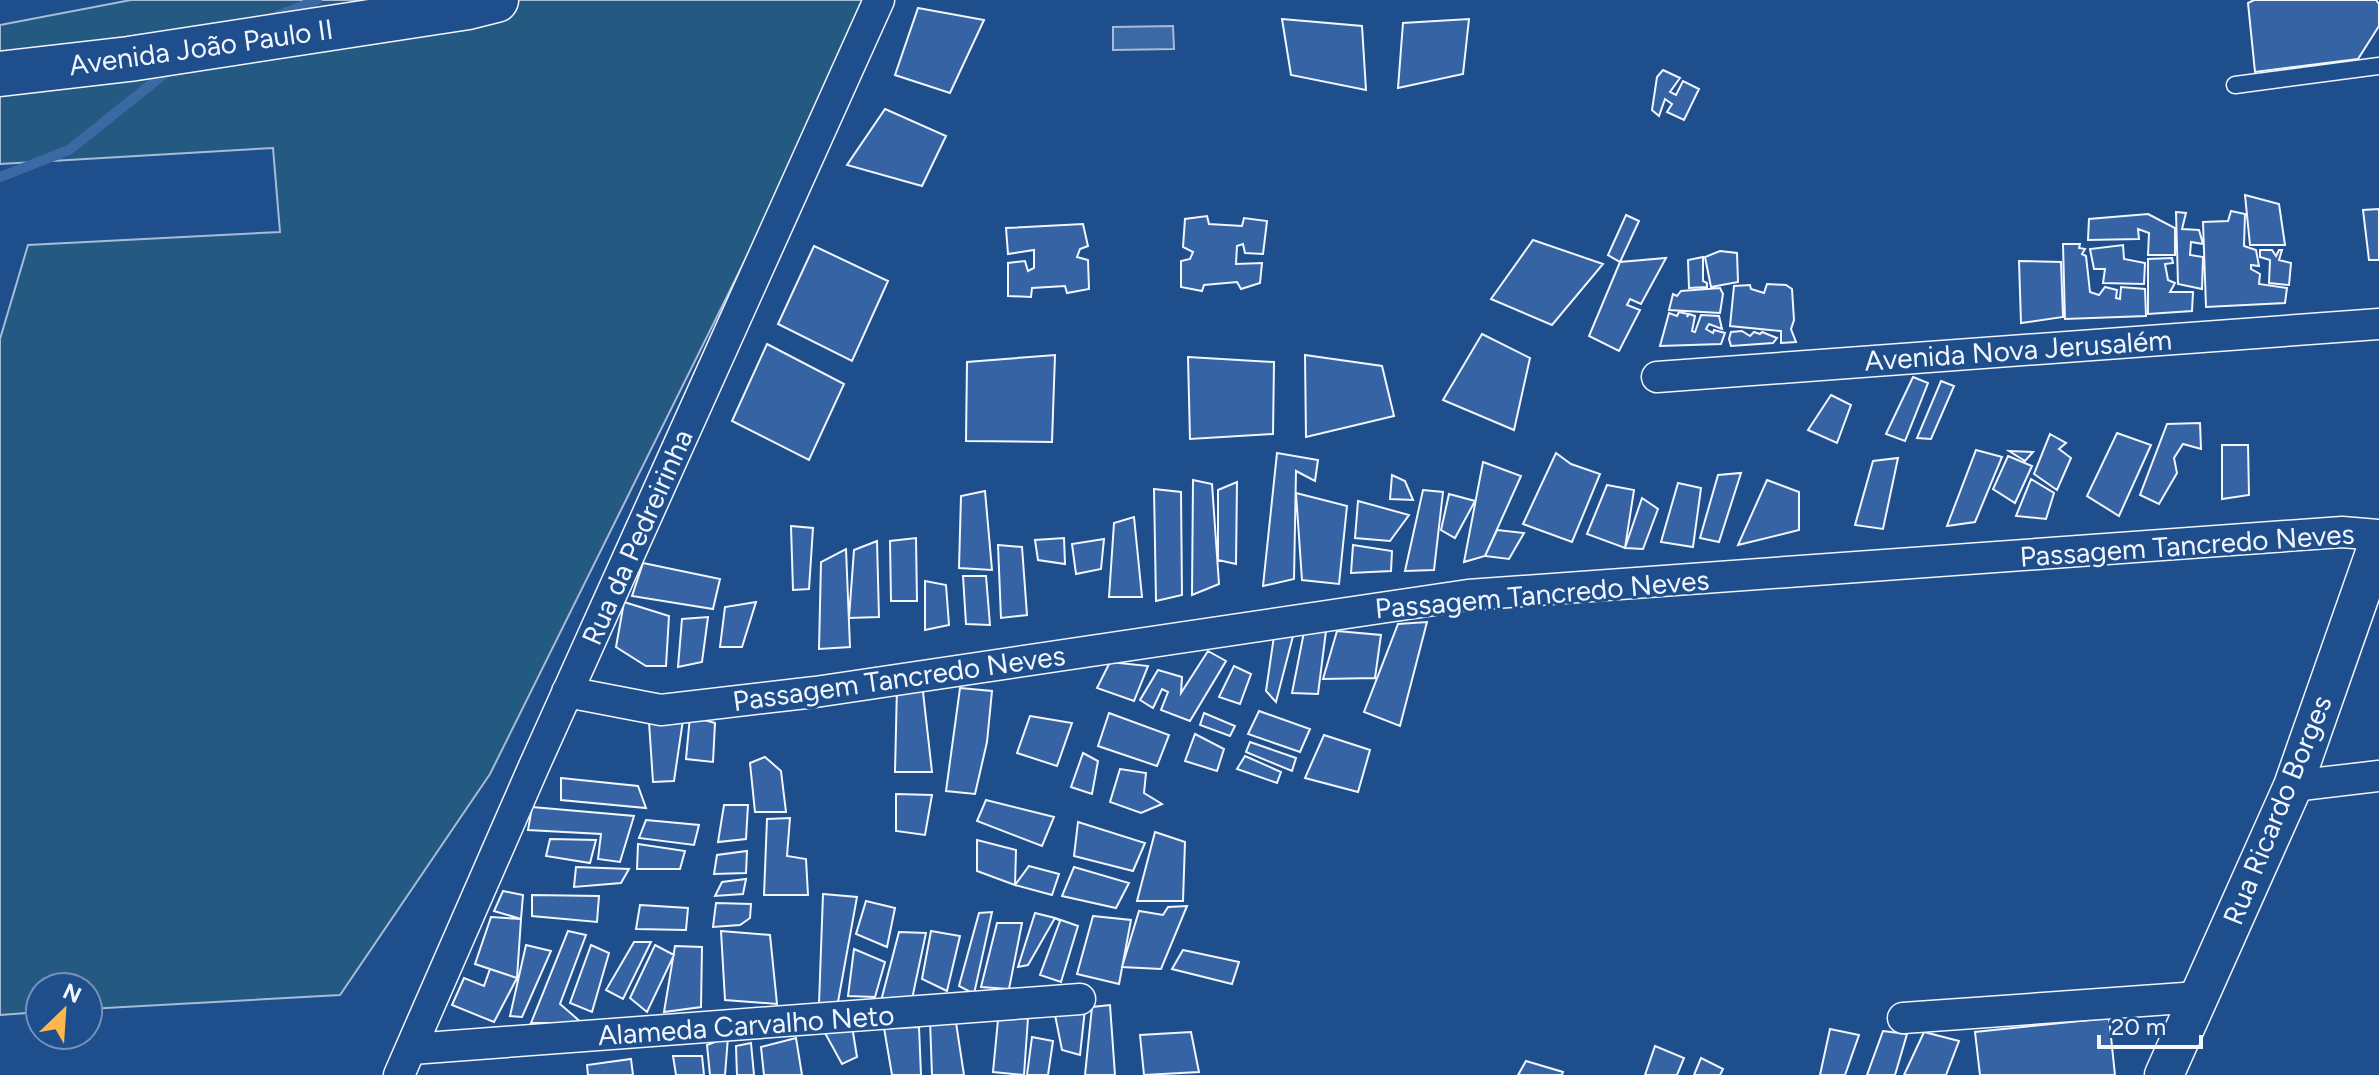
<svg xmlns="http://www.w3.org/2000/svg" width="2379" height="1075" font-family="Figtree,sans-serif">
<rect width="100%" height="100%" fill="#1f4e8c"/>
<path fill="#245a82" stroke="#a8bbd7" stroke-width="2" d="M131 0H874L490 774 340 995 88 1009V987H40V1012L0 1015V339L28 245 280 232 273 148 0 164V25Z"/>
<path fill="#3b69a3" stroke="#a8bbd7" stroke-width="2" d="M1173 26 1174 49 1113 50V27Z"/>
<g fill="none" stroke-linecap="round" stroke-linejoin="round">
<path stroke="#3b69a3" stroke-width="10" d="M275 17 317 0
M0 177 69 150 169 70"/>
</g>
<path fill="#3563a3" stroke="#f2f6ff" stroke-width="2" d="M2254 0H2376L2379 4V26L2358 59 2255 72 2248 3Z
M918 8 984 20 950 93 895 75Z
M1282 19 1362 26 1366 90 1291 75Z
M1469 19 1463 74 1398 88 1403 23Z
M1663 70 1680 78 1670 92 1676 95 1683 81 1699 89 1684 120 1667 112 1672 104 1665 99 1659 116 1652 110 1657 77Z
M885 109 946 136 922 186 847 165Z
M2245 195 2279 204 2285 245H2250Z
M2379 209V260H2369L2363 210Z
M2231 211 2245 214 2244 246 2256 250 2259 266 2251 265V269L2260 274 2259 284 2287 288 2285 303 2206 307 2203 222 2228 221Z
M2176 212 2186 213 2182 229 2199 230 2203 244 2191 242 2190 255 2203 257 2202 289 2178 284Z
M2148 214 2175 228V255H2148L2149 233 2138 229 2139 239 2088 240 2089 219Z
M1626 215 1639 221 1620 262 1608 255Z
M1207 216 1209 224 1242 226 1244 218 1267 221 1263 254 1245 253 1243 244 1237 246 1236 264 1262 263 1260 283 1241 289 1237 282 1204 285 1202 291 1181 287V261L1190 259 1193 252 1183 247 1185 219Z
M1083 224 1088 246 1080 249 1077 257 1088 260 1089 289 1067 293 1065 286 1032 288 1031 297 1008 296V263L1025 261 1028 271 1034 268V250L1008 254 1006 228Z
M1533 240 1603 264 1552 325 1491 299Z
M2063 244H2080L2079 248 2085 249 2082 254 2086 256 2090 292 2099 295 2105 287 2117 290 2116 298 2120 299 2121 287 2145 289 2146 316 2065 319Z
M2123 245 2124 259 2145 263 2144 284 2103 283 2105 269H2094L2090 249Z
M814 246 888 281 852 361 778 324Z
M2260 250H2272L2276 256 2279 250H2282L2279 260 2291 263 2289 285 2269 283 2270 260 2260 257Z
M1720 251 1737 253 1738 282 1711 287 1705 257Z
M1703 257V281L1707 283V287L1689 288 1688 260Z
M1666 258 1641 304 1630 299 1627 305 1640 310 1619 351 1589 336 1620 262Z
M2172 258 2173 263 2165 264 2168 280 2175 283 2170 292H2193L2192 311 2148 314V259Z
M2019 261 2061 262 2063 317 2021 323Z
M1767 284 1786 285 1792 289 1794 320 1791 329 1796 342 1781 343V331L1730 326 1734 286 1750 285 1751 289 1764 293Z
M1720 288 1723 294 1720 313 1669 310 1673 294 1677 296 1681 291Z
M1679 312 1688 314 1687 317 1689 314 1695 316 1692 331 1695 332 1701 315 1719 316 1722 329 1709 324 1706 329 1713 333 1714 330 1725 333 1721 344 1660 346 1669 313 1677 316Z
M1742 331 1750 336 1754 332 1760 334 1762 332 1777 338 1773 343 1731 346 1729 339 1731 332Z
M1482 334 1530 358 1514 430 1443 400Z
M767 344 844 384 809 460 732 421Z
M1055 355 1052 442 966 441 967 362Z
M1305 355 1382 366 1394 416 1306 437Z
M1188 357 1274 362 1273 434 1190 439Z
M1913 377 1928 383 1905 441 1886 434Z
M1941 381 1954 386 1931 439 1917 438Z
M1831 395 1851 405 1837 443 1808 430Z
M2200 423 2201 449 2183 444 2174 458 2177 473 2159 504 2140 495 2167 424Z
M2117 433 2151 445 2119 516 2087 496Z
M2050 434 2066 443 2059 449 2071 458 2057 490 2034 474Z
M2222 445H2248L2249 495 2222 499Z
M1976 450 2002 457 1975 522 1947 526Z
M2009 451 2033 452 2025 461Z
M1277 453 1318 460 1315 481 1296 471 1294 579 1263 586Z
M1556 453 1571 464 1600 474 1572 542 1523 524Z
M2008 456 2032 466 2015 503 1993 489Z
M1898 458 1883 529 1855 525 1873 461Z
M1483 462 1521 476 1485 556 1464 562Z
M1741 473 1719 542 1700 538 1718 475Z
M1392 475 1405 481 1413 500 1390 499Z
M2031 479 2054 493 2046 519 2016 516Z
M1193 480 1212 484 1219 584 1192 595Z
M1767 480 1799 492V530L1738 545Z
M1237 482 1236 564 1218 560V490Z
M1678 483 1701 488 1693 547 1661 542Z
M1607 485 1634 490 1625 548 1587 534Z
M1154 489 1181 492 1182 595 1156 601Z
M1423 490 1443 492 1434 570 1405 571Z
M985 491 992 570 959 568 961 496Z
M1296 493 1347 506 1339 584 1302 580Z
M1449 494 1475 501 1455 538 1441 530Z
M1642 498 1658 509 1643 549 1625 548Z
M1358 501 1409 515 1390 541 1355 538Z
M1134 517 1142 597H1109L1114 523Z
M791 526 813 528 809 589 793 590Z
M1497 530 1524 533 1509 559 1485 556Z
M916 538 917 601H891L890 541Z
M1064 538 1065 564 1038 560 1035 540Z
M1104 539 1101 569 1076 574 1072 544Z
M877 541 879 617 849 618 854 550Z
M998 545 1022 547 1027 615 1001 618Z
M1353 545 1392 551 1391 571 1351 573Z
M846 549 850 647 819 649 821 562Z
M643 563 720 579 713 609 632 596Z
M963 576H986L990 625 966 624Z
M925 581 946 585 949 625 925 630Z
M624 602 669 616 666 666H646L616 647Z
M756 602 742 647H720L725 607Z
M708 617 702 662 678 667 682 619Z
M1427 622 1400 726 1364 712 1398 624Z
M1326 631 1318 694 1292 693 1304 632Z
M1337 631 1381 635 1375 678 1323 679Z
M1274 636H1293L1276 702 1266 691Z
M1208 651 1226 661 1190 721 1161 710 1168 692 1162 689 1153 708 1140 700 1158 670 1182 677 1181 693Z
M1110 662 1148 666 1134 701 1097 688Z
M1234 666 1251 674 1240 704 1219 697Z
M922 683 932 772H895L897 686Z
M960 688 992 691 987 742 975 794 946 791Z
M1259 711 1310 729 1300 752 1248 734Z
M1109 713 1169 735 1157 766 1098 746Z
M1204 713 1235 726 1230 736 1200 725Z
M690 716 715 723 713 762 686 759Z
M1030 716 1072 723 1057 766 1017 753Z
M683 720 674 781 653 782 649 722Z
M1195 734 1224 749 1217 771 1185 761Z
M1324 735 1370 750 1358 792 1305 778Z
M1250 742 1296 758 1292 771 1246 752Z
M1083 753 1098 761 1092 794 1071 787Z
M1245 756 1281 772 1277 783 1237 769Z
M765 757 781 771 786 812H755L750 763Z
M1120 769 1146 773 1144 793 1162 804 1141 813 1110 802Z
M561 778 638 786 646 808 561 800Z
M896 794 932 795 925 835 896 831Z
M986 800 1054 817 1042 846 977 821Z
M724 805H748L746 839 718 842Z
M532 807 634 816 620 862 598 859 601 834 528 830Z
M790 818 787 856 806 859 808 895H764L767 819Z
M646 820 699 825 694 845 639 838Z
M1078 822 1145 843 1133 871 1074 856Z
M1155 832 1185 842 1183 901H1137Z
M550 839 596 840 590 863 546 856Z
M977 840 1016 850 1015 885 977 871Z
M638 844 685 851 680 869H637Z
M747 851 746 873 714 874 717 855Z
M1029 866 1059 874 1052 895 1015 885Z
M576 867 629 869 621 883 574 887Z
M1074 867 1129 883 1116 908 1062 896Z
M746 879 743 894 715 896 722 882Z
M503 891 523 895 521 919 494 911Z
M823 894 857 897 838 1002 819 1004Z
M532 895 599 896 597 922 532 916Z
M866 901 895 908 887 947 856 934Z
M716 903 751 904 750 918 740 925 713 927Z
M640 905 688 908 686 930 636 929Z
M1187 906 1161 969 1122 967 1139 911 1163 915 1168 907Z
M992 912 974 994 959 986 979 913Z
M1035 913 1055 918 1028 965 1018 967Z
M1093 916 1131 920 1119 984 1077 974Z
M491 917 521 919 517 978 475 964Z
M1055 918 1078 926 1061 982 1040 975 1060 921Z
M997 923H1022L1009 989 981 987Z
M568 931 586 935 560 1004 582 1023H531Z
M721 931 770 935 777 1004 725 1000Z
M931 931 960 936 947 991 922 979Z
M899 932 926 933 912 999 881 1001Z
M634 942H651L623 999 606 990Z
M526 945 551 951 522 1017 510 1016Z
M591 945 609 953 592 1012 570 1003Z
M655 945 674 955 647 1012 630 998Z
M675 946 702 947 701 1007 664 1012Z
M854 949 885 962 875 997 848 996Z
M1183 950 1239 962 1232 984 1172 969Z
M490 969 517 978 494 1022 452 1005 464 978 484 986Z
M1110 1005 1115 1075H1085L1092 1007Z
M1085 1009 1080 1055 1062 1050 1054 1010Z
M955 1016 964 1075H932L930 1020Z
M1028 1018 1024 1075 993 1072 998 1020Z
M2109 1018 2115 1075H1980L1975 1032Z
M852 1026 857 1057 842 1064 825 1033Z
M919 1027 921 1075H892L884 1028Z
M1830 1029 1859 1035 1845 1075H1820Z
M1883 1031 1907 1034 1895 1075H1867Z
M1191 1032 1199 1072 1144 1075 1140 1035Z
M1924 1032 1959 1041 1946 1075H1904Z
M728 1037 725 1075H710L707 1045Z
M1032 1037 1053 1041 1048 1075H1027Z
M796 1038 802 1075H764L761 1047Z
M751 1043 754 1075H737L736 1046Z
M1655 1046 1684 1058 1677 1075H1645Z
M673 1056H702L704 1075H676Z
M1701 1058 1723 1069 1720 1075H1694Z
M631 1059 633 1075H588L587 1065Z
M1526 1061 1563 1072 1562 1075H1518Z"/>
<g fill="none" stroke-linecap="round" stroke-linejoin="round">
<defs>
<path id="service" d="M2235 85 2379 66"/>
<path id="minor" d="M1657 377 2379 324
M567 692 661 710 815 692 1468 595 2342 532 2379 535
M2293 786 2379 776
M1903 1018 2198 997
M412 1049 1080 999
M399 1075 535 764 879 0"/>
<path id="tertiary" d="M2164 1075 2293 786 2379 541"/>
<path id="primary" d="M0 74 129 59 468 7 496 0"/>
</defs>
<use href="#service" stroke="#f2f6ff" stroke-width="19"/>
<use href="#minor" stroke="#f2f6ff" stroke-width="33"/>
<use href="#tertiary" stroke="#f2f6ff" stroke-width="41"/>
<use href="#primary" stroke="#f2f6ff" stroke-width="47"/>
<use href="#service" stroke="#1f4e8c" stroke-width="16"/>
<use href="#minor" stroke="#1f4e8c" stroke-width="30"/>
<use href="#tertiary" stroke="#1f4e8c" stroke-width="38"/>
<use href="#primary" stroke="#1f4e8c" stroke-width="44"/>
</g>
<g text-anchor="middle" stroke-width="6" stroke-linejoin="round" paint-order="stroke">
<g font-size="28" fill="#f2f6ff" stroke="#1f4e8c">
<text transform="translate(201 47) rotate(-8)" y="10">Avenida João Paulo II</text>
<text transform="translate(2018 350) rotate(-4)" y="10">Avenida Nova Jerusalém</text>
<text transform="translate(637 537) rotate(-66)" y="10">Rua da Pedreirinha</text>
<text transform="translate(2187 545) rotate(-4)" y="10">Passagem Tancredo Neves</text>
<text transform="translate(1542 594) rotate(-5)" y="10">Passagem Tancredo Neves</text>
<text transform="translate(899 678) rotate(-8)" y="10">Passagem Tancredo Neves</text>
<text transform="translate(2277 810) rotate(-68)" y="10">Rua Ricardo Borges</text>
<text transform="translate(746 1025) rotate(-4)" y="10">Alameda Carvalho Neto</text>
</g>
</g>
<g transform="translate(64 1011) rotate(25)"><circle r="38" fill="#1f4e8c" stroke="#7391ba" stroke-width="2"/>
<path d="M0-6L14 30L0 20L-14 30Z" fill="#ffb74d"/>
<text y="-12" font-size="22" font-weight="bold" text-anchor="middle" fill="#f2f6ff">N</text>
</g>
<path d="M2099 1035v12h102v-12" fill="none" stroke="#f2f6ff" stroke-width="4"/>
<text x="2111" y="1035" font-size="24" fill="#f2f6ff" stroke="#1f4e8c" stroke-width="6" paint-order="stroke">20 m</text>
</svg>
